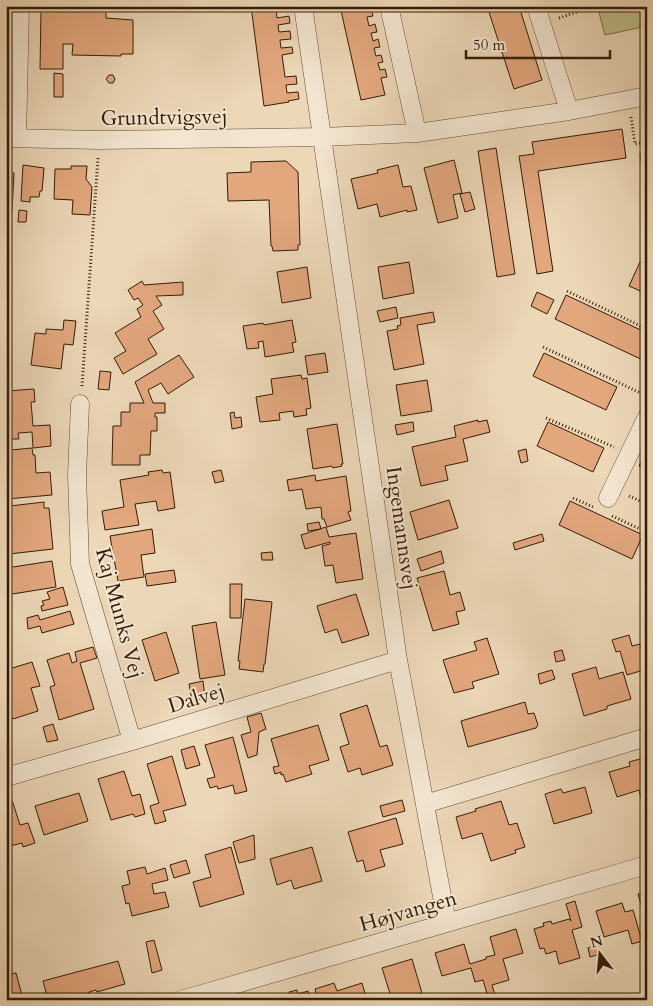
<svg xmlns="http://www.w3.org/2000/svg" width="653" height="1006" font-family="Cardo,serif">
<rect width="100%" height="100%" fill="#ecd7b7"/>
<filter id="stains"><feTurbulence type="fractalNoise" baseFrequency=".004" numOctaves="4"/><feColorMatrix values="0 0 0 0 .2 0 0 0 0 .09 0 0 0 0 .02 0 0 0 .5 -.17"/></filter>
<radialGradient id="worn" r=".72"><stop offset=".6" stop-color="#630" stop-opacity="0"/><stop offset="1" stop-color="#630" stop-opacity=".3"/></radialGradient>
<path fill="#bfbc89" stroke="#7a6c48" d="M607 6H647V26L605 35 598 9Z"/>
<path fill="#e3a77e" stroke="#341c07" d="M79 6H106V18L133 20V54H121V56L72 55 73 44H63V69H40L41 11 64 12V7H70V12H78Z
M251 6H287L288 8 276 9 277 18 289 16 290 23 278 25 279 32 290 31 291 39 280 40 281 48 292 47 293 53 282 55 285 77 296 76 297 84 286 85 287 93 298 92 299 99 288 101 289 102 264 106Z
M340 6H365L366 10 371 9 373 16 367 17 369 26 375 24 377 32 371 33 373 41 378 39 380 47 374 48 376 56 381 55 383 62 378 63 380 70 385 69 387 77 381 78 385 95 361 100Z
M487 6H519L542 80 514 89Z
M54 73 63 74V97H54Z
M109 75H113L115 79 113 83H109L106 79Z
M622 129 626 158 538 171 553 271 537 274 519 156 534 154 532 142Z
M496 148 515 274 497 277 478 151Z
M647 153V183L644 184 640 154Z
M454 160 462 193 453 195 458 218 438 223 424 168Z
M286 161 298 172 300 245H298V250L273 251 272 246H271L269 200 228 201 227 173 251 172V162Z
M23 165 44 168 42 191H40L39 197H30V202L21 201Z
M398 165 403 187 411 186 417 210 407 212V210L380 217 377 204 358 209 351 179 378 173 377 170Z
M71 166H87L86 179 92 187 90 215 72 214 73 200 54 199 55 169H71Z
M6 172 14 173 12 212H6Z
M470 192 475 209 465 212 460 194Z
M19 210 27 211 26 222H18Z
M409 262 414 293 383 299 378 267Z
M640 262 647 266V294L629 286Z
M307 267 311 298 282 303 277 272Z
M142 281 144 285 183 282V295L156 296 162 305 153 311 164 329 148 339 157 354 123 374 114 358 126 351 115 333 141 317 137 309 143 305 138 298 134 300 128 290Z
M537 292 554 300 547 314 531 306Z
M566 295 647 333V358L645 361 555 319Z
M396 307 398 318 380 322 377 311Z
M433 312 435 322 417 325 424 364 394 370 387 331 398 329 397 326 401 325 400 318Z
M64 320 76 321 73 345 64 344 61 369 31 365 35 333 46 334V329L63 330Z
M292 320 296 342 292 343 294 352 265 357 263 341 258 342 259 348 247 349 243 326 263 323 264 325Z
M325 353 328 372 308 375 305 356Z
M544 353 617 387 606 410 533 376Z
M179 355 194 377 168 394 161 383 148 390 153 403H165V413H155V417H157V431H151L150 455H140V465H112L113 426H121V412H130V403H144L135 382Z
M100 371 111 372 109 390 98 389Z
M301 375 302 379 307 378 311 408 306 409 307 415 294 417 293 411 279 413 280 420 260 422 256 397 273 394 271 379Z
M427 380 432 411 401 416 396 385Z
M34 389 35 402H31L33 426 50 425 51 446 33 448 32 432 18 433 19 439H8L9 444H6V391Z
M234 412 235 418 241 417 242 427 232 429 230 413Z
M478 420V422L487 420 490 432 463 439 468 461 445 466 448 480 421 486 412 447 456 437 454 426Z
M413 422 414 431 397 435 395 425Z
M548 422 604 448 593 472 537 446Z
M337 424 343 464H341L342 466 333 468 332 466 313 469 307 429Z
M32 448 33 455H35L36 473 50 472 52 495 6 499V462L10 461V457H12L11 450Z
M526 449 528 461 521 463 518 451Z
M647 451V470L639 466Z
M162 470 163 473 170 472 175 508 158 511 156 501 135 504 139 525 105 530 102 511 124 507 120 480 149 475 148 472Z
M221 470 224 481 215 483 212 472Z
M315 475 316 481 346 476 351 511 348 512 351 520 327 527 324 519H322L321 507 306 509 302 489 289 491 287 480Z
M449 500 458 528 418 540 410 512Z
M570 501 643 535 632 559 559 525Z
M44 502V508H49L53 549 9 554 6 513 10 512V506Z
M319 522 321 529 308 531 307 524Z
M326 527 329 537 356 533 363 579 336 583 333 565 325 566 322 546 330 544V542L305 549 301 535Z
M152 529 155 553 141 555 144 577 118 581 110 536Z
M542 534 544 541 515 550 513 543Z
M441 551 444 563 421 571 417 559Z
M272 552 273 560H262L261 553Z
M52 561 56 587 6 595V568Z
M174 570 176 582 147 586 145 574Z
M444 571 450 595 460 592 465 610 456 612 459 624 433 631 417 578Z
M230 584H242L241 618H230Z
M63 587 68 605 42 611 41 606 44 605 42 601 50 599 47 592Z
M356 594 369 635 342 643 337 629 325 633 317 606Z
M245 599 272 602 265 664H264L263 672 239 669 240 661H238Z
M70 611 74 624 42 633 40 626 28 629 27 618 38 615 40 620Z
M216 622 225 675 200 679 192 626Z
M166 632 179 673 155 681 142 640Z
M629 635 632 646 640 644 647 669 627 675 620 651 616 652 612 640Z
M487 638 499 674 472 682 474 688 454 693 443 660 477 650 474 642Z
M93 647 97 658 80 663 94 709 59 720 50 687 55 685 47 660 69 653 72 663 77 661 75 652Z
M562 650 565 660 556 662 554 652Z
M32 662 40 686 31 688 38 711 13 719 9 707 6 708V670Z
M596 667 599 679 623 672 631 699 607 706V709L584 716 572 674Z
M552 670 555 679 540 684 538 674Z
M203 681 205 698 192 701 189 684Z
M525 702 528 714 534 713 538 725 536 728 468 747 461 721Z
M367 705 380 747 387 745 393 765 362 775 360 768 348 772 340 747 349 744 340 714Z
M261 713 266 729 259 732 257 755 248 758 241 735 251 732 247 717Z
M53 724 58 740 47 742 43 727Z
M318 725 329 760 309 766 312 774 286 782 283 774 281 775V772L275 774 273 767 279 766 271 739Z
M233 737 247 791 235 794 233 785 218 789 217 786 210 788 207 779 215 777 205 745Z
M194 746 200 765 186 769 181 750Z
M172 756 186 805 163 811 166 821 155 824 150 806 159 803 147 764Z
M647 757V805L643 806 639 790 617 797 609 772 630 766 629 762Z
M124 771 132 796 140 794 145 814 135 817 133 814 111 820 98 779Z
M585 787 592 813 554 824 545 794 561 789 563 793Z
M79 793 88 821 44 835 35 806Z
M12 800 20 825 28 823 35 843 23 847 22 843 6 847V802Z
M402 800 405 811 383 817 380 806Z
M501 801 509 825 517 823 525 847 515 850 516 853 491 861 482 833 462 839 456 817 476 811 475 809Z
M396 818 403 844 380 850 385 866 366 872 363 860 357 862 348 832Z
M254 835 255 859 239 863 233 842Z
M231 847 244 894 200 907 193 882 211 877 205 855Z
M312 847 322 881 294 889 291 880 277 885 270 859Z
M186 860 190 873 174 878 170 865Z
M145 867 147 874 165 868 168 880 152 884 154 894 165 892 169 907 132 916 129 903 126 904 122 886 130 884 127 871Z
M647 892V922H646L638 894Z
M575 901 582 927 572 930 580 958 559 964 556 951 546 954 544 948 540 949 534 929 544 926 543 923 551 921 552 924 569 919 571 921 566 904Z
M622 903 625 912 633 910 642 941 632 944 628 930 604 937 596 911Z
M516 929 523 953 503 959 509 980 492 985 495 995 488 997 483 980 475 982 471 968 442 976 435 953 464 944 470 964 486 959V957L495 955 490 937Z
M154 940 162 970 152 973 146 942Z
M598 945 600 954 590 957 588 948Z
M412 959 422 993 399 1000H392L382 968Z
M118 961 125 984 97 992 96 990 89 992V994L68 1000H48L43 981Z
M16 973 23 999 6 1000V975Z
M334 983 337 991 362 983 367 1000H318L315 989Z
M297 990 298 994 308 991 311 1000H281L290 996 289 992Z"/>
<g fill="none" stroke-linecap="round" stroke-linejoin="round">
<defs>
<path id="street" d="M303 6 398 660 447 923
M389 6 417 133
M536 6 569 111
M6 138 99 140 322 137 417 133 569 111 647 96
M17 138 20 6
M80 404 77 475 80 564 132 741
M608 498 647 417
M6 777 132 741 398 660
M425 804 647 737
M181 1000 647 865"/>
</defs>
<use href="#street" stroke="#624b33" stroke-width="19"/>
<path stroke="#341c07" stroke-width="3" stroke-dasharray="1 2.5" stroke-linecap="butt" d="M559 18 595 6
M631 117 635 144 647 142
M643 261 647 263
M567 291 647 329
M543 347 647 396
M82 386 98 158
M546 418 614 447
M629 496 647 504
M573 498 593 507
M612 516 640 529"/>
<use href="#street" stroke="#f3e5d0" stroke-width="18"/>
</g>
<g text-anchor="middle" stroke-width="4" stroke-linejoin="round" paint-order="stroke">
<g font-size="21" fill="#341c07" stroke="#f3e5d0">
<text transform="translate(164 117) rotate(-1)" y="7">Grundtvigsvej</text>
<text transform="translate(402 528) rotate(82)" y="7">Ingemannsvej</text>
<text transform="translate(120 613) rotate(75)" y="7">Kaj Munks Vej</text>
<text transform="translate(196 698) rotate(-17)" y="7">Dalvej</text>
<text transform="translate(408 911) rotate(-16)" y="7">Højvangen</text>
</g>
</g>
<rect width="653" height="1006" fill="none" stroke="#ecd7b7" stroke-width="25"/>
<rect x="8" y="8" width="638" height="991" fill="none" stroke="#341c07" stroke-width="2.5"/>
<rect x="12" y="12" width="628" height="981" fill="none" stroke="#341c07"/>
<g transform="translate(600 954) rotate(344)" stroke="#f3e5d0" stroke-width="4" paint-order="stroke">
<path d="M0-4L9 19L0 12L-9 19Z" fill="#341c07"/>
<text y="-8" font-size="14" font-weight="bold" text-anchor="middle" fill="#341c07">N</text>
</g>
<path d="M466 50v8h144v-8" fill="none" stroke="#341c07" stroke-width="2.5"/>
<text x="473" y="50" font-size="15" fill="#341c07" stroke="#f3e5d0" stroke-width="4" paint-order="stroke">50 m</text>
<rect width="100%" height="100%" filter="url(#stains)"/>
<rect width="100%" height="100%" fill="url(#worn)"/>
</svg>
